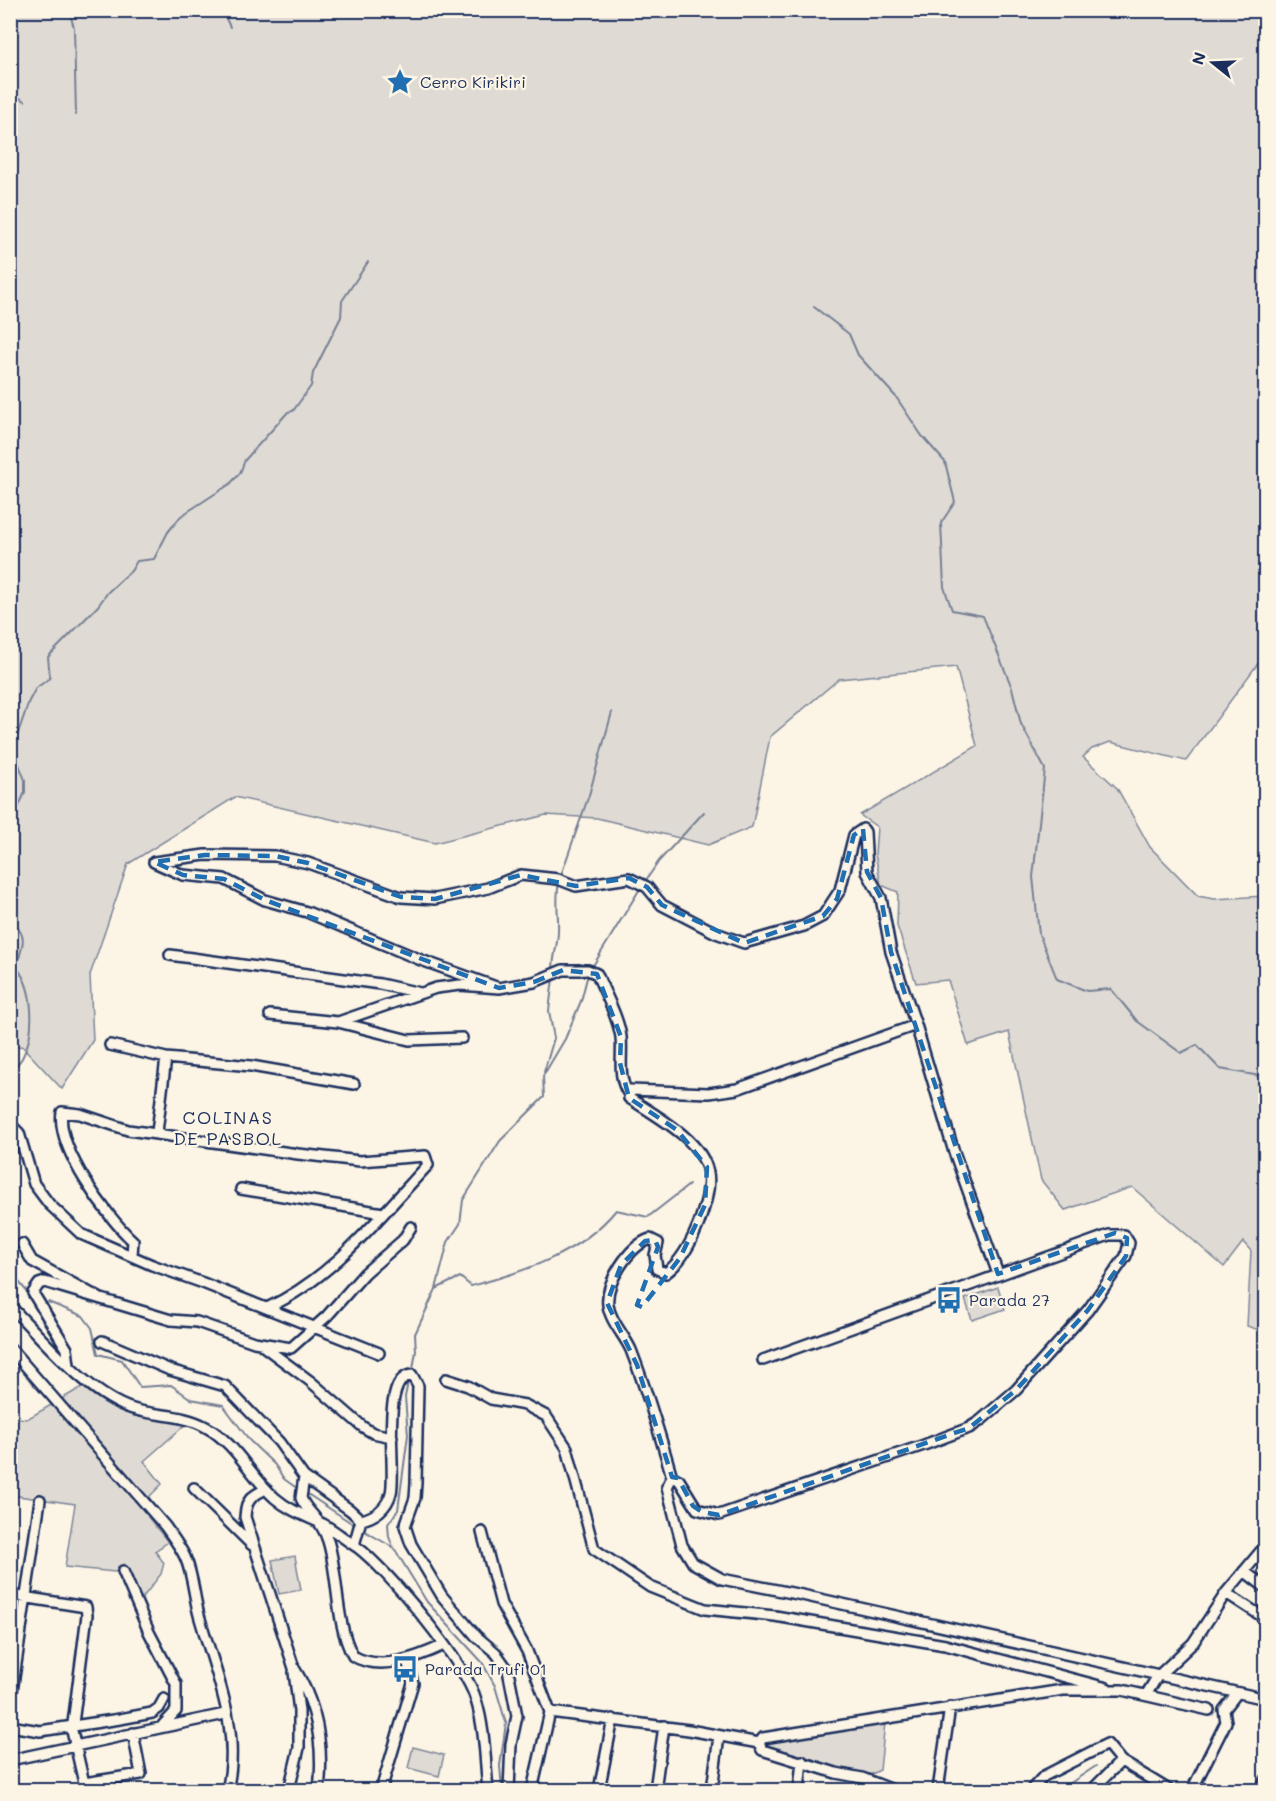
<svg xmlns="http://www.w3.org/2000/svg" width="1276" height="1801" font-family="Mali,sans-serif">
<rect width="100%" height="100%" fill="#fcf5e5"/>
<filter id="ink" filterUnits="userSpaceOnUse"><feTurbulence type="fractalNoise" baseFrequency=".0167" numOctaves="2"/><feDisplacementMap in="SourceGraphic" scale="12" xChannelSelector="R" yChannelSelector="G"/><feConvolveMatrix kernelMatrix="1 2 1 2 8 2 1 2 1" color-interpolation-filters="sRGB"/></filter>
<g filter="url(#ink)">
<path fill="#dfdbd4" stroke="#7d8599" stroke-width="1.5" d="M11 10 1265 11V654L1186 761 1110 742 1092 749 1083 757 1117 788 1150 847 1198 896 1214 899 1265 896V1332L1247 1326 1251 1251 1243 1242 1224 1267 1132 1187 1065 1210 1041 1180 1009 1032 968 1045 948 980 916 983 897 926 898 892 881 885 875 854 877 827 860 815 977 746 956 667 839 679 770 737 752 827 708 845 597 818 546 815 435 843 235 797 128 864 90 975 93 1040 62 1089 22 1046 11 1048Z
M998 1287 1005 1309 972 1320 965 1299Z
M84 1386C124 1414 138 1417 186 1424L144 1461 162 1484 149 1497 157 1509 148 1517 168 1542 155 1551 164 1563 161 1574 140 1601 124 1564 115 1572 65 1567 75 1504 11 1495V1417L27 1419Z
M295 1556 301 1590 279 1594 272 1560Z
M885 1722 880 1770 868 1776 768 1749 764 1744 768 1740 818 1735 822 1732Z
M413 1747 444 1755 439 1776 408 1768Z"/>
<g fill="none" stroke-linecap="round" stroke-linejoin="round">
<path stroke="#767f94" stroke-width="2" d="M69 10 74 28 76 115
M222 10 230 27
M10 92 25 101
M814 307 849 334 858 355 896 397 922 436 945 462 955 502 941 523 944 587 952 610 983 616 1012 688 1021 724 1045 769 1033 877 1039 934 1057 979 1087 991 1111 989 1137 1021 1181 1053 1197 1045 1220 1069 1266 1077
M10 827 25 792V780L14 752 16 739 29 701 36 688 50 678 48 657 98 606 108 592 131 571 137 561 154 559 168 532 181 516 230 484 240 473 245 460 288 412 293 411 311 386 313 373 341 317 342 301 368 262
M560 878 589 795 612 712
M644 883 659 861 704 812
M10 919C31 940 21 943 17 968 34 989 36 1033 22 1058 19 1063 14 1068 10 1072
M591 969 641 887
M553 970C553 956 558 944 558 931 559 915 555 900 559 883
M544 1072 554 1038 549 1011 553 978
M10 1134 14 1146 10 1158
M10 1271 28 1293
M436 1289 460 1277 471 1286C524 1272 581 1253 616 1210L648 1217 689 1185
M48 1302 83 1316 92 1328 98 1354 122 1360 140 1387 171 1385 191 1399 223 1405 250 1441 275 1465 284 1479 298 1489
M413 1369 416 1351 415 1334 436 1289 448 1242 460 1224 463 1200 500 1141 544 1097 543 1076 565 1039 581 1001 588 974
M306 1493 356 1526
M361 1529 394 1548 427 1602 482 1662 495 1686 506 1723 500 1766 502 1790
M393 1547 389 1537 388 1524 398 1510 408 1435 405 1397 408 1382
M1060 1790 1096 1766"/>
<defs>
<path id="minor" d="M170 955 380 984 420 993
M499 988 421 960 307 912 265 900 224 879 183 875 154 862 205 855 275 856 308 863 401 897 435 899 488 888 521 875 558 879 576 886 629 878 647 887 662 905 716 933 744 943 804 926 823 916 840 890 854 835 863 829 865 832 867 872 881 898 891 952 916 1025 954 1152 998 1274
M270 1015 338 1022 409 1040 462 1038
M338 1022 436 988 460 985 499 988 534 982 563 970H588L597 974C605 994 618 1016 621 1037 623 1056 617 1076 628 1093
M110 1045 166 1058 251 1066 354 1084
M10 1124 19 1133 34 1184 49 1204 81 1234 152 1265 203 1283 379 1353
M157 1132 166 1058
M241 1189 383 1213
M22 1244 32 1261 99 1298
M132 1255 133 1241C107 1217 56 1148 62 1112L80 1114 128 1130 298 1154 360 1161 425 1156 428 1165C379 1217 333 1278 267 1308
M10 1306C42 1338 84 1390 127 1407 152 1417 182 1413 206 1427 236 1443 250 1476 275 1498 290 1511 306 1516 323 1524 335 1531 346 1540 357 1547 388 1570 466 1664 476 1700 485 1729 485 1761 488 1790
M102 1341 170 1370 225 1386 279 1442 304 1477 350 1510 361 1520
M263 1346 310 1381 363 1427 373 1433 392 1437
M10 1348 165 1526C172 1536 180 1546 185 1557 193 1574 194 1597 199 1615 215 1672 242 1730 227 1790
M763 1360 1109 1235H1124L1129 1243 1126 1256 1088 1310 1016 1390 980 1421 969 1428 924 1445 719 1515 697 1509 679 1480 672 1477 667 1487 682 1545 693 1563 722 1579 802 1595 1266 1699
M69 1365 67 1349 33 1293 39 1284 45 1282 58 1286 171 1320 197 1322 254 1342 291 1348 327 1316 365 1273 403 1240 411 1227
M446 1379 468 1386 491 1399 525 1405 546 1416 567 1448 594 1549 650 1587 705 1609 775 1616 945 1645 1107 1688
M304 1477 301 1498C307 1513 321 1518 328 1541 339 1576 335 1624 353 1656 381 1672 418 1657 444 1645
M672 1477C660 1435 647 1391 631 1350 625 1336 610 1321 608 1305 605 1283 629 1246 650 1239L658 1243 655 1255 657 1269 666 1273C682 1261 692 1241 699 1223 704 1208 711 1189 708 1173 703 1140 653 1114 629 1098L630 1090 709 1093 737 1089 916 1025
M194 1488 252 1545
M266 1489C251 1496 246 1500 245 1517L294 1668C318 1706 324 1746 319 1790
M482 1532 501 1604 527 1651 550 1712 532 1790
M354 1545 361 1520C375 1517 387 1508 391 1493 397 1471 379 1377 412 1375L418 1386 416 1483 415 1498 405 1526 411 1544 442 1596 476 1636 496 1653 508 1670 517 1716 511 1744 509 1790
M123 1571 149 1632 176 1684V1711L163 1725
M1244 1571 1266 1588
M1226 1593 1266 1619
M10 1595 86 1607 87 1615 72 1731 84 1783 141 1774 133 1733
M1146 1695 1157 1677 1193 1643 1226 1593 1266 1545
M10 1705 40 1500
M550 1712 689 1730 759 1743
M10 1726 40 1731 120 1719 152 1713 159 1708 164 1699
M10 1760 225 1714
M1121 1761 1169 1790
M289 1790 299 1748V1711L294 1672
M381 1790 413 1683 407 1660
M599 1790 613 1719
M655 1790 664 1726
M712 1790 719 1736
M799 1790 802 1761
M893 1790 862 1778 836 1773 762 1750 759 1743 763 1738 1063 1690H1122L1209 1710
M938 1790 950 1707
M1031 1790 1044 1776 1107 1744 1121 1761 1092 1790
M1192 1790 1226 1722 1224 1710 1237 1693
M1261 1790 1266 1780"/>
</defs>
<use href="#minor" stroke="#1b2f5e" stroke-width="14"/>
<use href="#minor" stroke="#fcf5e5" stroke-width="9"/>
</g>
</g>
<path fill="none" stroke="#1f6fb2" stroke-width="4.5" stroke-dasharray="12 8" stroke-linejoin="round" d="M863 829 867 872 881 898 891 952 998 1274 1115 1233 1127 1238 1126 1256 1088 1310 1016 1390 969 1428 719 1515 702 1512 693 1506 678 1478 672 1477 637 1365 607 1303 621 1265 645 1241 655 1240 658 1247 637 1305 642 1307 680 1258 705 1205 707 1167 677 1130 629 1098 620 1063 621 1037 597 974 563 970 534 982 499 988 265 900 224 879 183 875 154 862 205 855 275 856 308 863 401 897 435 899 521 875 576 886 629 878 647 887 662 905 744 943 823 916 837 899 854 835Z"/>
<defs>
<symbol id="sight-bare" viewBox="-9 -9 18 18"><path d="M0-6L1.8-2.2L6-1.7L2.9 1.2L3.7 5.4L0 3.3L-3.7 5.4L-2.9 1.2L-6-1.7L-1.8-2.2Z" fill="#1f6fb2" stroke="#fcf5e5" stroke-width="2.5" paint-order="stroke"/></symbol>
<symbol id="bus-bare" viewBox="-9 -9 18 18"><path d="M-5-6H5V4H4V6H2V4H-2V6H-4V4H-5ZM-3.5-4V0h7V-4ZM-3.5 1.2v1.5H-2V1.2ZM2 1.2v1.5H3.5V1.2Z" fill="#1f6fb2" stroke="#fcf5e5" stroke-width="2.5" paint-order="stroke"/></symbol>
</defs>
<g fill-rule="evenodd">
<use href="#sight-bare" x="381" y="63" width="38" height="38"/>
<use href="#bus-bare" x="930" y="1281" width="38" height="38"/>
<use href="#bus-bare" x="386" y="1650" width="38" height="38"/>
</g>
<g text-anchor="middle" stroke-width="4.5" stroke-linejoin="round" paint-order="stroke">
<g font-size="16" fill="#1b2f5e" stroke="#fcf5e5" text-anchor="start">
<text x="420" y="88">Cerro Kirikiri</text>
<text x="969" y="1306">Parada 27</text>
<text x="425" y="1675">Parada Trufi 01</text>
</g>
<g font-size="18" letter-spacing="1.5" fill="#1b2f5e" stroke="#fcf5e5">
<text x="228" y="1124">COLINAS<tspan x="228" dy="21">DE PASBOL</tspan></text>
</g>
</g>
<rect width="1276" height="1801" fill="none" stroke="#fcf5e5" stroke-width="36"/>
<rect x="18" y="18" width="1240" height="1765" fill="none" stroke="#1b2f5e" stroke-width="2" filter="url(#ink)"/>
<g transform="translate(1213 63) rotate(288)" stroke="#fcf5e5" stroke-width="4.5" paint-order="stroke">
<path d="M0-4.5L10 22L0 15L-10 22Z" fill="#1b2f5e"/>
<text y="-9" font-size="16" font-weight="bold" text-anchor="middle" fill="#1b2f5e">N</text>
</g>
</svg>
